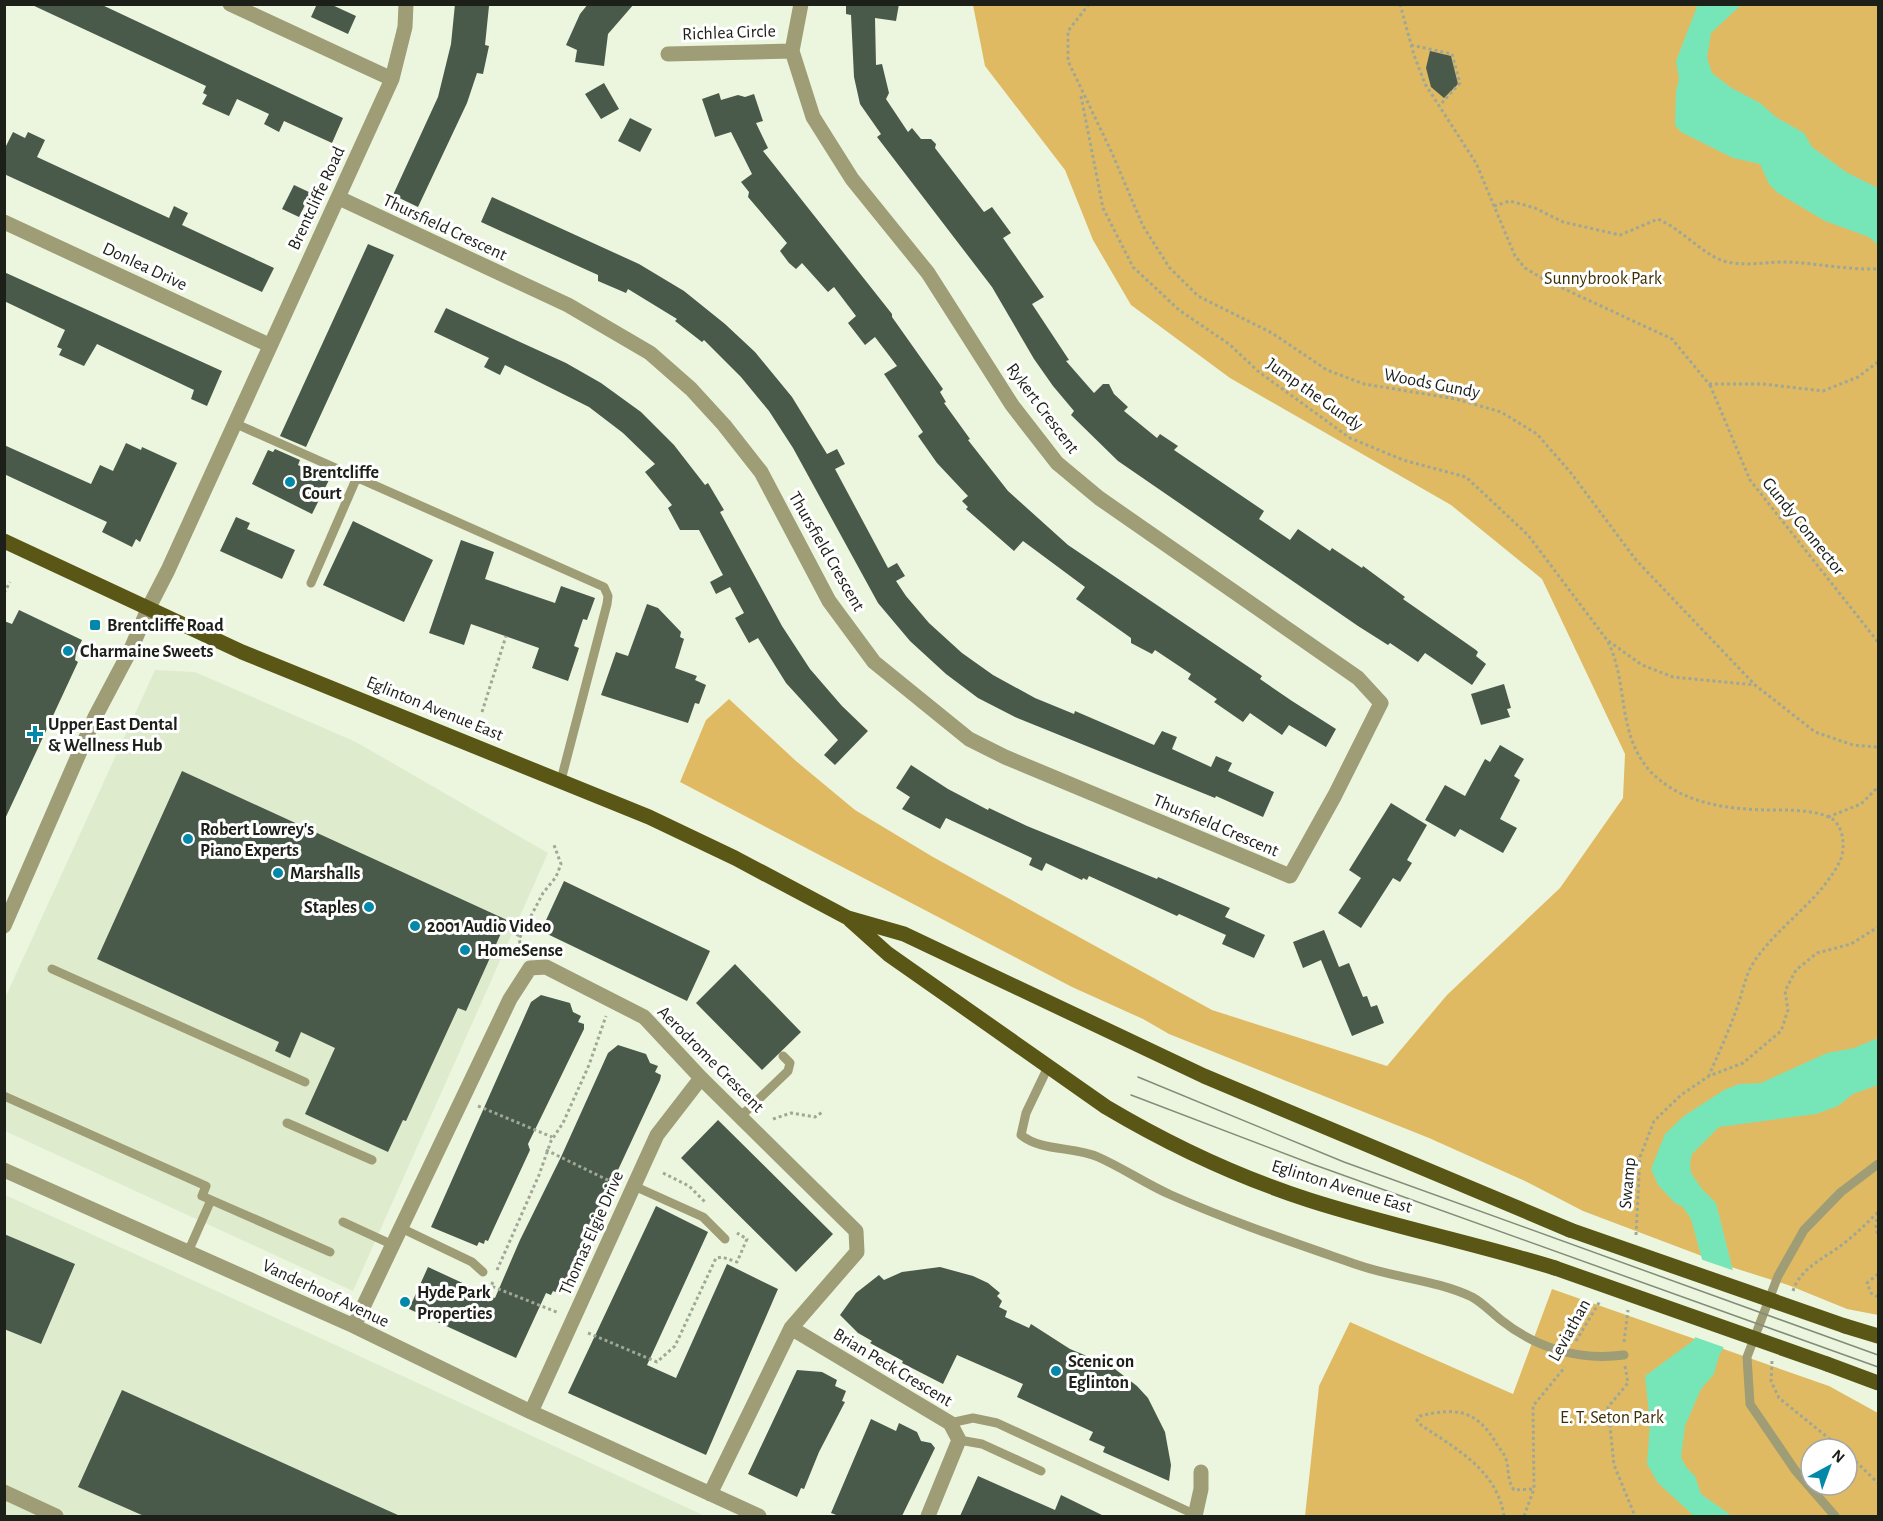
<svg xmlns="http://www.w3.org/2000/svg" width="1883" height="1521" font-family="'Alegreya Sans',sans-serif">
<rect width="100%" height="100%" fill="#ecf6df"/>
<path fill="#deebcd" d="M155 670 195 672 356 742 548 853 353 1291 5 1131V998Z
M5 1195 329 1342 705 1516H5Z"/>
<path fill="#e0ba63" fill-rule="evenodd" d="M973 5H1878V1315L1847 1309 1788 1285 1731 1267 1583 1211 1527 1182 1429 1138 1169 1034 1143 1019 1072 987 680 782 706 720 729 699 796 761 855 810 933 857 1212 1010 1387 1066 1447 995 1560 888 1623 798 1625 754 1542 579 1451 505 1230 378 1131 305 1093 240 1065 170 985 66Z
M1552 1289 1829 1386 1878 1413V1516H1305L1319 1386 1350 1322 1513 1394ZM1811 1449H1847V1485H1811Z"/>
<path fill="#76e6b8" d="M1698 4 1741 5 1711 33 1707 58 1712 73 1730 87 1760 103 1776 117 1804 133 1812 147 1846 172 1878 188V245L1869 237 1825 221 1778 193 1769 184 1760 164 1733 158 1681 132 1675 125 1676 91 1679 79 1676 61Z
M1878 1038V1085L1853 1094 1838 1106 1816 1114 1719 1127 1692 1154 1690 1163 1691 1173 1702 1189 1716 1203 1738 1291 1734 1328 1719 1356 1714 1374 1701 1389 1685 1426 1681 1457 1686 1467 1695 1476 1701 1494 1732 1516H1694L1658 1483 1647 1464 1650 1423 1645 1376 1694 1340 1712 1296 1691 1219 1683 1207 1675 1203 1658 1185 1651 1169 1665 1134 1684 1116 1724 1090 1739 1084 1761 1083 1827 1053 1854 1048Z"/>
<path fill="#ecf6df" d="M1697 1258 1735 1271 1741 1291 1737 1328 1726 1348 1692 1336 1708 1296Z"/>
<path fill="#49594a" d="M30 4H100L343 118 332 143 284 121 279 132 264 124 269 114 237 99 229 116 202 104 207 95 203 93 206 86Z
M317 4H330L356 16 348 34 311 17Z
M455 4 489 6 485 45 489 46 483 74 477 73 467 103 418 207 393 195 438 97 451 44Z
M588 4H634L608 34 604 66 575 62 577 50 566 45 580 14Z
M846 4H899L896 21 875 18 876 65 882 64 889 93 886 99 908 132 912 128 921 139H931L936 144 935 148 984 212 992 207 1011 233 1003 238 1044 297 1032 304 1069 360 1066 361 1094 393 1103 384H1109L1114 394 1128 407 1124 411 1157 438 1160 434 1178 446 1174 450 1264 511 1259 519 1290 540 1298 529 1330 551 1332 548 1362 568 1363 566 1405 597 1403 599 1476 650 1478 652 1476 656 1486 664 1472 685 1425 653 1418 662 1390 643 1388 645 1358 626 1118 461 1071 415 1074 411 1053 386 1034 359 992 287 877 137 881 134 860 104 854 77 851 15 846 14Z
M1430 51 1451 56 1458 84 1444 98 1431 87 1426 68Z
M604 83 619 109 601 119 585 94Z
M719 93 721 100 738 95 745 97 754 94 763 121 756 123 768 148 763 151 892 314V317L943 389 940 392 946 402 944 403 970 439 968 440 1008 491 1068 545 1262 676 1260 679 1292 701 1336 729 1326 747 1289 725 1282 735 1250 713 1243 722 1214 702 1217 699 1188 679 1191 674 1155 650 1152 654 1131 643V638L1076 599 1085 587 1023 541 1014 551 966 509 968 507 962 501 968 496 937 463 918 436 923 432 884 374 897 366 875 337 865 345 848 323 856 316 834 287 828 292 802 263 796 269 789 263 780 251 787 243 748 197 749 192 741 182 752 174 731 132 715 137 702 99Z
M630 118 652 129 640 152 618 141Z
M13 132 25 138 28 132 45 140 37 157 169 218 174 206 188 213 182 225 274 268 262 292 4 174V150Z
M294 185 311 193 299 217 282 209Z
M492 197 639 264 684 291 725 324 755 352 792 397 827 454 837 449 845 464 835 469 888 568 897 563 905 576 896 581 906 596 929 623 962 653 993 675 1035 698 1074 714 1075 711 1154 745 1162 731 1177 737 1172 749 1211 767 1216 756 1232 763 1228 771 1274 792 1263 817 1216 796 1215 798 1015 717 978 698 946 674 910 641 878 603 793 448 769 411 741 377 704 340 702 342 675 321 677 319 628 289 626 293 598 281V275L481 222Z
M368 244 394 255 306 447 280 436Z
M4 272 222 371 207 406 191 399 194 390 97 344 84 366 59 355 62 349 57 347 65 330 4 301Z
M446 308 566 363 601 383 641 412 674 445 705 485 708 483 724 510 720 512 782 626 810 669 842 706 868 731 835 765 824 755 838 740 786 683 758 638 749 643 735 618 744 613 730 587 716 594 710 582 723 575 699 530H680L668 508 672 505 645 472 655 464 623 433 589 407 505 365 500 375 484 367 489 358 434 332Z
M126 443 141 450 142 447 177 463 140 542 136 539 132 547 102 532 107 522 4 474V445L91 484 100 465 113 471Z
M275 449 300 460 298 465 329 480 312 514 252 484 268 450 273 452Z
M236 517 250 523 247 529 295 550 282 579 220 551Z
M353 521 433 560 404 622 323 585Z
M461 540 494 552 485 579 555 603 561 586 595 598 587 620 583 619 574 646 579 648 568 681 532 668 539 648 471 624 464 645 429 633Z
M647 604 658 608 681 632 680 637 684 639 675 668 697 676 695 680 706 685 699 704 695 703 688 723 601 695 616 652 628 656Z
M19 610 82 640 76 653 75 660 78 662 4 821V621L12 624Z
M1504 684 1511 708 1507 709 1510 717 1481 725 1471 694Z
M1500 745 1524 759 1514 776 1520 780 1500 819 1517 828 1503 853 1460 829 1455 837 1425 820 1445 785 1465 796 1485 759 1490 762Z
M911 765 948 789 988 810 989 808 1027 826 1157 879 1158 877 1230 908 1225 917 1265 935 1254 958 1222 944 1226 935 1179 914 1177 916 1089 876 1087 880 1083 878 1082 880 1046 863 1042 871 1029 865 1032 858 946 818 940 829 902 809 910 797 896 788Z
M182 771 507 920 466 1011 458 1008 406 1121 403 1120 388 1152 305 1114 335 1048 301 1032 290 1058 275 1051 279 1042 97 959Z
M1391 803 1427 825 1407 860 1412 863 1400 882 1393 878 1361 928 1338 913 1361 878 1349 870Z
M564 881 710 951 687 1001 541 931Z
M1324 930 1339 967 1349 963 1363 997 1367 996 1371 1007 1377 1005 1384 1023 1352 1036 1321 960 1303 968 1293 942Z
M735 964 801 1032 762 1070 696 1003Z
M541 995 570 1003 573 1012 581 1016 578 1022 584 1024V1029L528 1144 530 1150 493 1230 488 1241 485 1240 484 1244 479 1242 477 1246 431 1227 531 1002Z
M618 1045 646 1054 650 1063 658 1066 655 1072 661 1075 660 1080 562 1290 560 1288 558 1293 553 1291 551 1295 546 1293 516 1358 409 1309 428 1267 495 1298 520 1240 561 1157 608 1053Z
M718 1120 833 1234 796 1272 681 1158Z
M656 1206 708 1232 647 1365 676 1378 727 1264 778 1289 706 1455 568 1393Z
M4 1234 75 1264 41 1344 4 1329Z
M940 1267 973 1276 988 1283 1000 1293 997 1296 1002 1301 999 1307 1007 1311 1005 1317 1029 1328 1031 1324 1070 1349 1111 1366 1137 1386 1148 1398 1165 1432 1171 1465 1169 1481 1103 1452 1105 1447 1089 1440 1093 1432 1017 1397 1023 1384 957 1355 943 1384 902 1363 903 1361 870 1343 872 1341 858 1333 840 1315 856 1293 879 1275 884 1280 902 1272Z
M797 1370 822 1372 837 1380 835 1386 846 1391 842 1401 845 1402 819 1452 804 1489 801 1488 797 1497 748 1474Z
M122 1390 400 1516H144L78 1487Z
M871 1419 896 1431 899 1423 917 1432 921 1441 931 1443 935 1448 902 1516H839L831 1513Z
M978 1476 1055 1510 1061 1495 1104 1516H960Z"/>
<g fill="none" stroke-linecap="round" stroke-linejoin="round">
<path stroke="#9fa795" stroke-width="3" stroke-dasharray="3 3" stroke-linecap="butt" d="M1089 4 1068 31V61L1112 153 1143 226 1169 267 1198 296 1272 333 1327 370 1364 384 1456 399 1501 412 1537 434 1571 473 1636 560 1755 685 1815 732 1853 745 1878 747
M1400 4 1414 55 1425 84 1476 163 1515 256 1525 268 1545 280 1672 339 1709 384H1763L1823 391 1858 377 1878 362
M1411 45 1452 54 1460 83 1439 106
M1081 96 1103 208 1133 267 1179 310 1229 344 1259 372 1350 438 1403 460 1466 477 1528 535 1607 640 1642 665 1673 677 1755 685
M1494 206 1510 201 1535 208 1563 222 1620 235 1658 219C1680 229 1696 247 1716 258 1739 269 1766 261 1790 262 1820 264 1849 270 1878 269
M1710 385 1750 480 1878 642
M4 593 10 582
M1608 642C1629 684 1616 736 1652 773 1682 803 1725 809 1766 810 1786 810 1810 809 1829 817 1844 824 1846 848 1840 861 1819 903 1776 926 1752 965 1745 977 1742 994 1737 1008 1729 1030 1719 1053 1709 1075
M482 712 506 636
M1828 817 1861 804 1878 787
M505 930 520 936
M523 955 519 939 543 893 556 877 561 864 554 845
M478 1106 552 1137
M773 1119 791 1113 815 1117 824 1111
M546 1150 618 1185
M663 1173 689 1186 706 1203
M1878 1213 1876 1226 1878 1237
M1636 1235 1640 1157 1654 1121 1681 1095 1709 1076 1743 1063 1781 1031 1788 1010 1785 991 1796 970 1817 953 1851 944 1878 927
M497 1270 539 1175 551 1141 563 1123 589 1065 606 1016
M1878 1274 1867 1283 1871 1293 1878 1297
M493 1282 491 1286 559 1313
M1793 1291C1800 1268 1825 1258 1843 1244 1856 1234 1867 1223 1878 1212
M588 1333 657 1362 675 1346 716 1258 722 1257 737 1262 747 1239 737 1233
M1576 1341 1600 1301
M1624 1342 1628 1310
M1772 1361 1771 1381 1779 1398 1842 1449
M1625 1366 1628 1383 1608 1407 1614 1465 1635 1516
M1847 1453 1878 1483
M1504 1516C1497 1470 1456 1449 1421 1425L1417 1420 1420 1416C1456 1407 1477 1410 1496 1443 1499 1448 1504 1453 1506 1459 1509 1470 1507 1480 1514 1490L1534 1489
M1524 1516 1534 1489 1533 1406 1565 1367"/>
<path stroke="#9e9d75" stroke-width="9" d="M234 423 604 587 608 596 607 604 561 780
M311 583 357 477
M52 969 305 1082
M1048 1067 1026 1113 1021 1135C1042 1152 1074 1146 1098 1157 1123 1168 1146 1184 1171 1195 1232 1222 1295 1243 1358 1265 1395 1278 1436 1280 1472 1297 1483 1303 1491 1312 1501 1320 1536 1348 1579 1361 1624 1355
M4 1096 206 1186 202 1196 330 1252
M740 1117 788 1071 790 1063 783 1056
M287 1123 372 1160
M634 1186 703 1217 725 1239
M343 1222 393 1245
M401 1228 472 1262 483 1272
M188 1252 211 1200
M950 1423 973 1418 997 1423 1196 1515
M959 1440 982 1444 1041 1471
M1835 1516 1795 1470 1750 1404 1747 1357 1778 1276 1804 1230 1841 1192 1878 1164"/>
<path stroke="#9e9d75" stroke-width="15" d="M230 4 392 79
M668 54 792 51
M339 198 568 305 650 353 691 389 724 425 761 472 829 601 874 662 969 739 1005 757 1290 876 1335 795 1381 703 1358 678 1099 498 1057 463 1012 405 928 273 852 179 813 117 792 51 801 4
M4 222 269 345
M149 607 168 570 392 79 405 27 406 4
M4 1170 354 1326 531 1412 759 1516
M354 1326 510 999 530 968 546 967 644 1017 701 1078 856 1231 857 1252 791 1328 710 1494
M791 1328 950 1423 959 1440 928 1516
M531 1412 657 1135 701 1078
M4 1492 56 1516
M1195 1516 1201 1489V1472"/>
<path stroke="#9e9d75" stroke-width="15" d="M4 926 95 717 131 649 149 607"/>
<path stroke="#5a5615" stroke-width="15" d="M4 541 242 652 649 817 735 858 848 918 904 934 1204 1076 1570 1230
M850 920 888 954 1106 1107C1170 1145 1238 1177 1309 1200 1390 1226 1474 1243 1555 1268
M1845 1326 1878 1336
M1827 1364 1878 1383"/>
<path stroke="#848b7b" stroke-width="1.5" d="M1138 1077 1344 1162 1878 1355
M1131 1095 1312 1164 1878 1367"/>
<path stroke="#5a5615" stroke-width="15" d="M1570 1230 1845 1326
M1555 1268 1827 1364"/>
</g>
<g fill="#0388a9" stroke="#fff" stroke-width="2">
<circle cx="290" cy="482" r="6"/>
<rect x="89" y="619" width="12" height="12" rx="3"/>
<circle cx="68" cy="651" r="6"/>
<path d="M32 725h6v6h6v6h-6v6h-6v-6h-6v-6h6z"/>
<circle cx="188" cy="839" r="6"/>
<circle cx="278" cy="873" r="6"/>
<circle cx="369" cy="907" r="6"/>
<circle cx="415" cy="926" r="6"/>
<circle cx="465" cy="950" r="6"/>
<circle cx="405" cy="1302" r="6"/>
<circle cx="1056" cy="1371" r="6"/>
</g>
<g text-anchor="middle" stroke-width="6" stroke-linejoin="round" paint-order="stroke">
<g font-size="18" fill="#1d2018" stroke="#fff">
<text transform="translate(729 32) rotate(-2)" y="6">Richlea Circle</text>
<text transform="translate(316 198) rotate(-65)" y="6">Brentcliffe Road</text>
<text transform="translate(445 227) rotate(25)" y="6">Thursfield Crescent</text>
<text transform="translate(145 266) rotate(25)" y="6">Donlea Drive</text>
<text transform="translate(1432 383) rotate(11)" y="6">Woods Gundy</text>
<text transform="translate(1315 394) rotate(35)" y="6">Jump the Gundy</text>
<text transform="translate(1043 408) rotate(53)" y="6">Rykert Crescent</text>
<text transform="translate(1804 526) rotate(51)" y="6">Gundy Connector</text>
<text transform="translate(827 551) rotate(60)" y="6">Thursfield Crescent</text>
<text transform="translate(435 708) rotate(22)" y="6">Eglinton Avenue East</text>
<text transform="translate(1216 825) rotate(23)" y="6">Thursfield Crescent</text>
<text transform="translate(711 1059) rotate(45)" y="6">Aerodrome Crescent</text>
<text transform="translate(1627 1183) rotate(-85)" y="6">Swamp</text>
<text transform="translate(1342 1186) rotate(17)" y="6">Eglinton Avenue East</text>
<text transform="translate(591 1233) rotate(-66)" y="6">Thomas Elgie Drive</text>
<text transform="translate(326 1293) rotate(25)" y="6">Vanderhoof Avenue</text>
<text transform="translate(1569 1330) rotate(-61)" y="6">Leviathan</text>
<text transform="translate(893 1367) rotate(31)" y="6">Brian Peck Crescent</text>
</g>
<g font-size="18" fill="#3f2f03" stroke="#fff">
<text x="1603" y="284">Sunnybrook Park</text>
<text x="1612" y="1423">E. T. Seton Park</text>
</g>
<g font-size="18" font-weight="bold" fill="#1d2018" stroke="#fff" text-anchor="start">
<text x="302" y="478">Brentcliffe<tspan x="302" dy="21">Court</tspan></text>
<text x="107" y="631">Brentcliffe Road</text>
<text x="80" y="657">Charmaine Sweets</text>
<text x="48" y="730">Upper East Dental<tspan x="48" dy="21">&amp; Wellness Hub</tspan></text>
<text x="200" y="835">Robert Lowrey's<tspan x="200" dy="21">Piano Experts</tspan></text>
<text x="290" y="879">Marshalls</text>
<text x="357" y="913" text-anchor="end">Staples</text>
<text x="427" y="932">2001 Audio Video</text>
<text x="477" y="956">HomeSense</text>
<text x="417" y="1298">Hyde Park<tspan x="417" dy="21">Properties</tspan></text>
<text x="1068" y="1367">Scenic on<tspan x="1068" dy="21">Eglinton</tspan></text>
</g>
</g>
<rect width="1883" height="1521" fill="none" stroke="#1d2018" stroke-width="12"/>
<g transform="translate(1829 1467) rotate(41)"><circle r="28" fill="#ffffff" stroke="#a5a6a3" stroke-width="1.5"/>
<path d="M0-4.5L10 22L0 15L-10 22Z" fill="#0388a9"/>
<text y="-9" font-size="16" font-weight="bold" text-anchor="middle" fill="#1d2018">N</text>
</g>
</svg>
